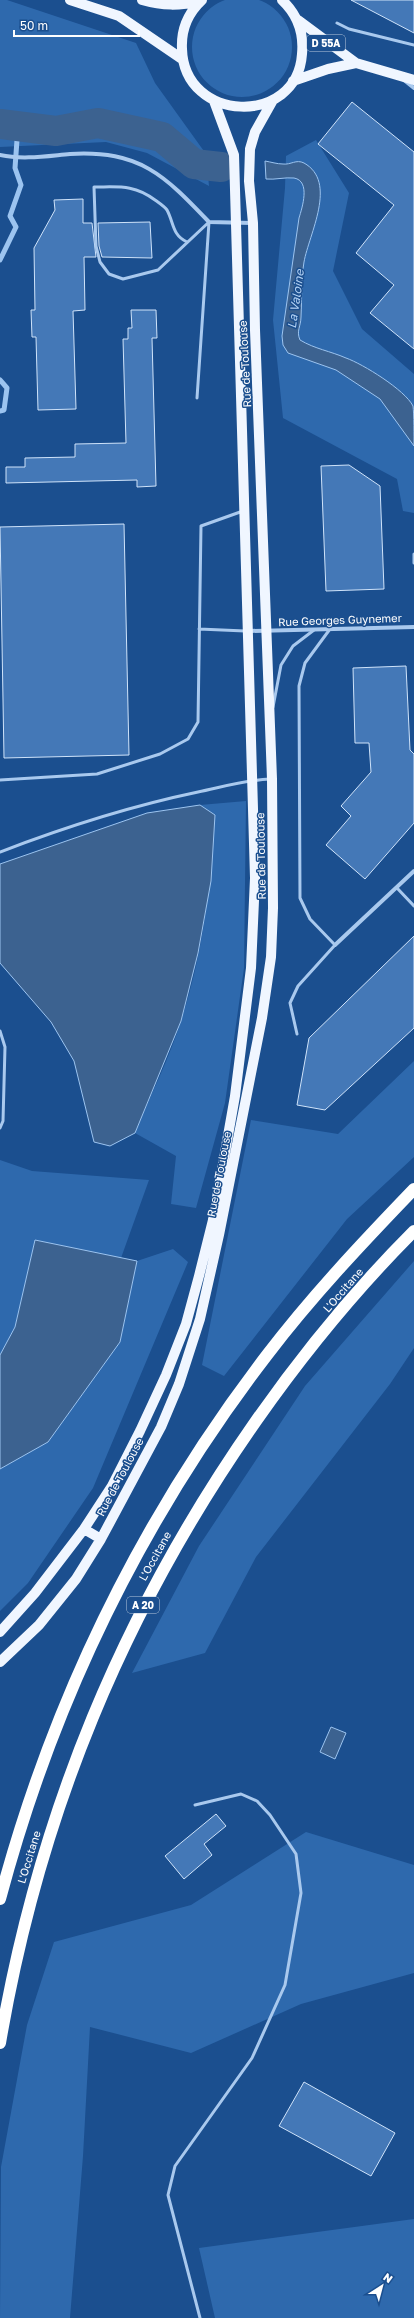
<svg xmlns="http://www.w3.org/2000/svg" width="414" height="2318" font-family="'Golos Text',sans-serif">
<rect width="100%" height="100%" fill="#1b4f8f"/>
<path fill="#2e69ad" d="M192 47a50 50 0 1 1 100 0a50 50 0 1 1-100 0Z
M0 0H7L136 43 155 83 206 154 209 186 147 153 106 142 0 147Z
M316 140 349 193 333 271 362 329 414 374V513L403 511 397 479 283 418 273 320 285 188 286 156Z
M246 801 244 968 225 1103 196 1208 171 1204 176 1156 135 1133C150 1096 169 1059 181 1021 203 954 211 884 215 815L200 805Z
M414 1061V1157L347 1219 224 1376 202 1365 251 1120 338 1134Z
M0 1160 32 1171 149 1180 121 1258 35 1240 15 1327 0 1355Z
M173 1249 188 1262 93 1488 28 1583 0 1611V1469L48 1442 120 1342 137 1261Z
M414 1261V1348L390 1384 256 1557 205 1653 132 1673 199 1546 305 1386Z
M306 1832 414 1865V1973L301 2004 191 2053 90 2027 83 2156 70 2318H0L1 2167 27 2025 54 1942 191 1905Z
M414 2219V2318H215L199 2248Z"/>
<path fill="#3c6290" stroke="#9cc4f0" d="M265 161C271 162 277 164 283 164 291 165 296 159 304 163 338 182 309 234 304 262 301 280 302 298 301 317 301 326 296 331 300 340 315 349 330 351 346 358 363 364 405 390 413 406 414 413 414 437 414 446L380 399 336 370 288 353 283 345 282 336 299 218C302 208 311 181 294 178 285 177 275 180 266 179Z
M200 805 215 815 211 881 198 953 181 1021 135 1133 110 1146 94 1142 74 1061 51 1022 0 963V864L147 813Z
M35 1240 137 1261 120 1342 48 1442 0 1469V1355L15 1327Z
M331 1727 346 1733 335 1759 320 1752Z"/>
<g fill="none" stroke-linecap="round" stroke-linejoin="round">
<path stroke="#9cc4f0" stroke-width="5" d="M0 260 16 227 10 216 21 185 15 168 18 126
M0 380 7 388 4 410 0 411"/>
<path stroke="#3c6290" stroke-width="30" d="M0 124 56 131 98 123 162 137 194 164 221 167"/>
</g>
<path fill="#4478b7" stroke="#cfe3fa" d="M351 0H414V33Z
M352 102 414 152V349L370 313 394 285 356 253 394 205 318 144Z
M83 199V223H92L96 257H84L85 310 73 311 76 409 38 410 36 337H32L31 310H35L34 248 55 210 54 200Z
M150 222 152 258 102 257 99 246 98 223Z
M131 310H156L157 338H152L156 486 137 487V480L6 483V467H25V458L75 457V444L126 443 123 339H128V328H132Z
M349 465 380 486 384 589 326 591 321 466Z
M124 524 129 755 4 758 0 527Z
M406 666 410 750 414 754V823L365 879 326 845 351 816 341 806 371 772 369 743H355L353 668Z
M414 936V1028L325 1110 297 1105 309 1038Z
M216 1814 226 1826 204 1844 212 1855 184 1879 165 1856Z
M304 2082 395 2133 371 2176 279 2126Z"/>
<g fill="none" stroke-linecap="round" stroke-linejoin="round">
<path stroke="#a9c9ee" stroke-width="3" d="M337 23 349 29 414 45
M187 242C172 235 174 223 167 210 164 206 159 203 155 200 134 184 118 187 94 187L96 246 100 262 109 274 123 279 158 270 209 222
M197 398 209 222
M414 554V563
M199 629 245 631
M273 707 281 665 293 646 314 630
M0 780 97 774 160 754 188 739 198 722 201 526 243 511
M0 852C65 827 131 806 198 792 222 787 246 780 270 779
M397 888 414 906
M0 1031 5 1047 3 1121 0 1128
M297 1034 290 1003 298 986 335 945 310 919 300 898 299 686 305 663 330 629
M195 1805 241 1794 257 1801 270 1815 296 1854 301 1893 285 1985 252 2058 175 2166 168 2195 200 2318"/>
<path stroke="#a9c9ee" stroke-width="4" d="M404 80 414 88
M0 155C23 160 47 156 70 154 140 150 164 175 209 222L252 223
M249 631 414 627
M335 945 414 871"/>
<path stroke="#f0f6ff" stroke-width="10" d="M70 0 119 16 182 59
M142 0C163 6 179 6 201 1
M202 0C188 13 181 30 182 49 184 123 297 127 302 54 304 33 298 15 282 0
M298 20 356 63 414 80
M293 81 328 69 356 63
M84 1529 101 1539
M0 1632 35 1593 84 1529 112 1486 140 1431 166 1375 186 1324 199 1276 213 1220 235 1096 251 968 255 878 234 155 214 101
M0 1662 39 1625 76 1579 101 1539 161 1427 179 1384 200 1319 219 1235 262 1018 271 957 273 908 272 779 255 330 253 223 249 181 250 149 255 132 273 100"/>
<path stroke="#fff" stroke-width="12" d="M0 1899C53 1700 142 1518 267 1355 312 1296 363 1242 414 1189
M0 2043C39 1814 123 1611 256 1421 303 1354 356 1289 414 1231"/>
</g>
<g text-anchor="middle" stroke-width="3" stroke-linejoin="round" paint-order="stroke">
<g fill="#1b4f8f" stroke="#bbcadd" stroke-width="1">
<rect x="307" y="35" width="38" height="16" rx="3"/>
<rect x="127" y="1597" width="32" height="16" rx="3"/>
</g>
<g font-size="10" font-weight="bold" fill="#fff">
<text x="326" y="47">D 55A</text>
<text x="143" y="1609">A 20</text>
</g>
<g font-size="11" fill="#fff" stroke="#1b4f8f">
<text transform="translate(245 364) rotate(-93)" y="4">Rue de Toulouse</text>
<text transform="translate(340 620) rotate(-2)" y="4">Rue Georges Guynemer</text>
<text transform="translate(261 856) rotate(-91)" y="4">Rue de Toulouse</text>
<text transform="translate(219 1174) rotate(-79)" y="4">Rue de Toulouse</text>
<text transform="translate(343 1290) rotate(-49)" y="4">L'Occitane</text>
<text transform="translate(120 1477) rotate(-62)" y="4">Rue de Toulouse</text>
<text transform="translate(155 1556) rotate(-61)" y="4">L'Occitane</text>
<text transform="translate(29 1857) rotate(-73)" y="4">L'Occitane</text>
</g>
<g font-size="12" font-style="italic" fill="#b5d3f5" stroke="#1b4f8f">
<text transform="translate(296 299) rotate(-82)" y="4">La Valoine</text>
</g>
</g>
<g transform="translate(382 2286) rotate(36)" stroke="#1b4f8f" stroke-width="3" paint-order="stroke">
<path d="M0-3L7 15L0 10L-7 15Z" fill="#ffffff"/>
<text y="-6" font-size="11" font-weight="bold" text-anchor="middle" fill="#ffffff">N</text>
</g>
<path d="M14 30v6h125v-6" fill="none" stroke="#ffffff" stroke-width="2"/>
<text x="20" y="30" font-size="12" fill="#ffffff" stroke="#1b4f8f" stroke-width="3" paint-order="stroke">50 m</text>
</svg>
